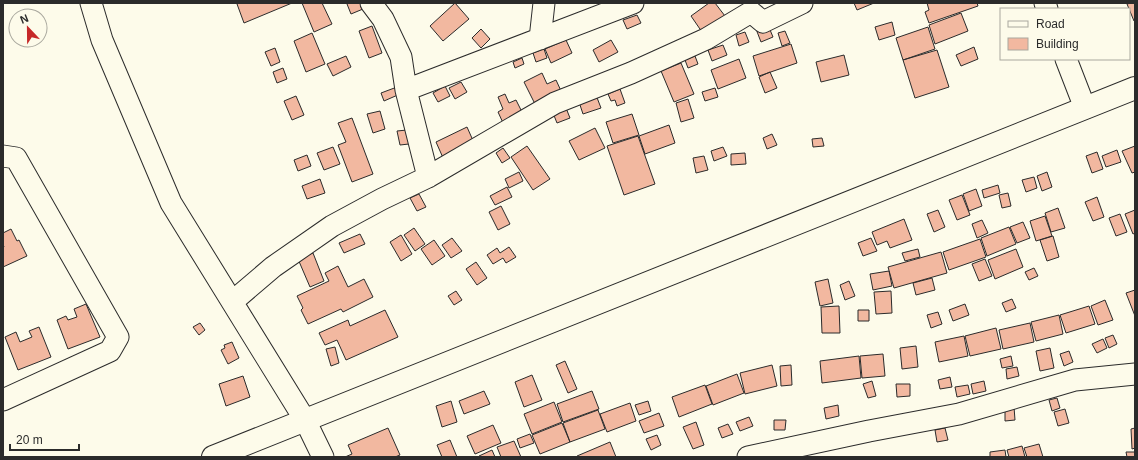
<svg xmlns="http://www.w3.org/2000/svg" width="1138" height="460" font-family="Helvetica,sans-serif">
<rect width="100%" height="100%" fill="#fdfbea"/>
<path fill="#f2b8a0" stroke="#2b2b2b" d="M240 3H292L244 23 237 4Z
M302 3H322L332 24 314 32Z
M349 3H360L363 9 351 14 347 4Z
M455 3 469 19 443 41 430 26Z
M709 3H715L725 16 702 32 691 16Z
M854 3H874L857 10Z
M927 3H977L978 6 929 23 925 12 929 10Z
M1131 3H1135V21H1134L1127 4Z
M961 13 968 31 935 44 929 25Z
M637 15 641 23 627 29 623 20Z
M892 22 895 35 879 40 875 27Z
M768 25 773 37 761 42 756 29Z
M372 26 382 53 369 58 359 31Z
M928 27 935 49 903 60 896 38Z
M481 29 490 39 481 48 472 38Z
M785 31 790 43 782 46 778 33Z
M745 32 749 42 739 46 736 35Z
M312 33 325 64 306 72 294 41Z
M566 40 572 53 551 63 545 49Z
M611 40 618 52 599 62 593 50Z
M791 44 797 63 759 76 753 56Z
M723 45 727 55 712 61 708 50Z
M974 47 978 59 961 66 956 55Z
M275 48 280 62 271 66 265 52Z
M544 49 547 58 536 62 533 53Z
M937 50 949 87 915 98 903 60Z
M844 55 849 75 821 82 816 62Z
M346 56 351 67 333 76 327 64Z
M695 56 698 64 688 68 685 60Z
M522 58 524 64 515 68 513 62Z
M739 59 746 78 718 89 711 70Z
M681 63 694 94 674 102 661 71Z
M283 68 287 79 277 83 273 72Z
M770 72 777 88 765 93 759 77Z
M542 73 547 84 556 80 562 93 536 106 524 82Z
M461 82 467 92 455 99 449 88Z
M445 86 450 96 438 102 433 93Z
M397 87 400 94 384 101 381 93Z
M715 88 718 97 705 101 702 92Z
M620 89 625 103 617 106 615 100 611 101 608 94Z
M505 94 509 103 516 100 524 116 504 125 498 112 503 109 498 97Z
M596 95 601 108 583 114 579 102Z
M296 96 304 115 292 120 284 101Z
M688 99 694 118 681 122 676 103Z
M566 108 570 118 557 123 553 113Z
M380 111 385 129 373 133 367 114Z
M632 114 639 135 613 143 606 122Z
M352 118 373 174 352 182 338 145 346 142 338 123Z
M669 125 675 143 645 154 639 136Z
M467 127 475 145 444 160 436 142Z
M595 128 605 148 579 160 569 141Z
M407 130 409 144 400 145 397 131Z
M772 134 777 145 767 149 763 138Z
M638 136 655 184 624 195 607 146Z
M822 138 824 146 813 147 812 139Z
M527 146 550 179 533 190 511 157Z
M1135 146V172L1132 173 1122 151Z
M333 147 340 164 324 170 317 153Z
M723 147 727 156 714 161 711 151Z
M503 148 510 158 502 163 496 153Z
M1117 150 1121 162 1106 167 1102 156Z
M1097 152 1103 169 1092 173 1086 156Z
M745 153 746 164 731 165V154Z
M307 155 311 166 298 171 294 160Z
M704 156 708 170 696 173 693 158Z
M519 172 523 181 509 188 505 179Z
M1047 172 1052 187 1042 191 1037 176Z
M1034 177 1037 188 1026 192 1022 180Z
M320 179 325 193 307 199 302 186Z
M998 185 1000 193 984 198 982 190Z
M507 187 512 197 495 205 490 196Z
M976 189 982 206 969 211 963 194Z
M1008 193 1011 206 1002 208 999 195Z
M419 194 426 207 417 211 410 198Z
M962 195 970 215 957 220 949 200Z
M1097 197 1104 217 1093 221 1085 202Z
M501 206 510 224 498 230 489 212Z
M1058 208 1065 228 1051 232 1045 213Z
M938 210 945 227 934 232 927 214Z
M1135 210V233L1133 234 1125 214Z
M1120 214 1127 232 1116 236 1109 218Z
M1045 216 1052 236 1036 241 1030 221Z
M904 219 912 240 890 248 887 241 877 245 872 232Z
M982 220 988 233 977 238 972 224Z
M1023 222 1030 238 1017 243 1010 227Z
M1009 227 1016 244 987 256 981 238Z
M414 228 425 244 415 251 404 235Z
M11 229 17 241 19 240 27 256 3 267V247H4L3 244V233Z
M360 234 365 244 344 253 339 243Z
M401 235 412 254 401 261 390 242Z
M1053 236 1059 257 1047 261 1040 240Z
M452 238 462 251 451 258 442 245Z
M871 238 877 251 863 256 858 243Z
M980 239 986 257 949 270 943 252Z
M434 240 445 256 432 265 421 249Z
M509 247 516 257 506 263 503 258 493 264 487 255 497 248 500 253Z
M918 249 920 257 905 261 902 253Z
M1016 249 1023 267 995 279 988 260Z
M941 252 947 273 894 288 888 267Z
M313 253 324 281 310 287 298 259Z
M985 259 992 276 979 281 972 264Z
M476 262 487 278 477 285 466 269Z
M338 266 348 287 364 279 373 297 343 312 341 309 308 324 301 310 303 308 297 296 329 281 325 273Z
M1034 268 1038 276 1029 280 1025 272Z
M889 271 892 286 873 290 870 274Z
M932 278 935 290 916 295 913 283Z
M828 279 833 303 820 306 815 282Z
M849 281 855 296 845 300 840 285Z
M1135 290V316L1126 293Z
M456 291 462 300 454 305 448 296Z
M891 291 892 313 876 314 874 292Z
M1012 299 1016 308 1006 312 1002 303Z
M1105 300 1113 320 1098 325 1091 306Z
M86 304 100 337 68 349 57 320 66 316 68 320 77 317 74 309Z
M965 304 969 315 953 321 949 310Z
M839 306 840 333H822L821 307Z
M1089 306 1095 324 1066 333 1060 315Z
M385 310 398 337 346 360 337 340 325 345 319 333 348 320 350 326Z
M858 310H869V321H858Z
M938 312 942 324 931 328 927 315Z
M1059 315 1063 334 1036 341 1031 322Z
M200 323 205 330 199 335 193 327Z
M1030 323 1034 342 1003 349 999 330Z
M39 327 51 357 18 370 5 337 16 332 20 342 32 337 29 331Z
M996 328 1001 349 970 356 965 336Z
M1113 335 1117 344 1109 348 1105 338Z
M964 336 968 356 939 362 935 342Z
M1103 339 1107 348 1097 353 1092 344Z
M232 342 239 358 228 364 221 350 225 348 224 345Z
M916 346 918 367 902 369 900 348Z
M335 347 339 363 331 366 326 349Z
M1050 348 1054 368 1040 371 1036 351Z
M1069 351 1073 362 1064 366 1060 354Z
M883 354 885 376 862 378 860 356Z
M859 356 861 378 822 383 820 361Z
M1011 356 1013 366 1002 368 1000 359Z
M565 361 577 389 568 393 556 365Z
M772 365 777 386 745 394 740 373Z
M791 365 792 385 781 386 780 366Z
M1017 367 1019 376 1007 379 1006 369Z
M737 374 744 393 713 405 706 386Z
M532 375 542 400 524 407 515 382Z
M243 376 250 397 226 406 219 384Z
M950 377 952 387 940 389 938 380Z
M872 381 876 396 868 398 863 384Z
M984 381 986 391 973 394 971 384Z
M896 384H910V396L897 397Z
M705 385 712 404 679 417 672 397Z
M968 385 970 394 957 397 955 387Z
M484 391 490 404 464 414 459 401Z
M592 391 599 409 563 422 557 404Z
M1057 398 1060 408 1052 411 1049 400Z
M451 401 457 422 442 427 436 406Z
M648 401 651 411 639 415 635 405Z
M554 402 562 422 532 434 524 414Z
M630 403 636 421 607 432 600 414Z
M838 405 839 416 826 419 824 408Z
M1014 407 1015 420 1005 421V408Z
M1065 409 1069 423 1058 426 1054 412Z
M598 410 605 429 570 442 563 423Z
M659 413 664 426 644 433 639 421Z
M749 417 753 426 740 431 736 422Z
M774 420H786L785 430H774Z
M696 422 704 445 693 449 683 427Z
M562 423 570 442 540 454 532 435Z
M728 424 733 434 722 438 718 428Z
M493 425 501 443 475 454 467 436Z
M388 428 400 455 395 457H345L352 454 348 445Z
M945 428 948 440 937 442 935 430Z
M1135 428V448L1132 449 1131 429Z
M530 434 534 443 520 448 517 439Z
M657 435 661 445 651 450 646 439Z
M450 440 457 457H442L437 445Z
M514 441 521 457H501L497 447Z
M610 442 616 457H578L577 456Z
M1039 444 1043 457H1027L1024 448Z
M1022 446 1025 457H1009L1007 450Z
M492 450 495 457H479V456Z
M1005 450 1006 457H990V452Z
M1126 452H1135V457H1127Z"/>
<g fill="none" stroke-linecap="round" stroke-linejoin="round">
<defs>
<path id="minor" d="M91 3 102 40 171 203 305 420 323 457
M371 3 383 19 401 57 406 90 428 177
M1045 3 1047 9
M540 39 544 3
M1066 59 1085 108
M406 90 633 3
M3 156 16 158 118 337 110 351 3 400
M232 302 273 267 332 226 382 199 428 177 555 103 631 73 706 39 751 12 763 22 802 3
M748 457 869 431 959 414 1075 380 1135 374"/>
<path id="tertiary" d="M213 457 1135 88"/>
</defs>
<use href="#minor" stroke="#2b2b2b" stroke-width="23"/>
<use href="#tertiary" stroke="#2b2b2b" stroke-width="24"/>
<use href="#minor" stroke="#fdfbea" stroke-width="21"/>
<use href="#tertiary" stroke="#fdfbea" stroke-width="22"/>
</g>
<rect width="1138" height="460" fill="none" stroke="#2b2b2b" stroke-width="8"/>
<rect x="1000" y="8" width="130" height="52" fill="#fdfbea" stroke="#a9a89e"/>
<rect x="1008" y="21" width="20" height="6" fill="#fdfbea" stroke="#a9a89e"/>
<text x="1036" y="28" font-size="12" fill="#2b2b2b">Road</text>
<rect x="1008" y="38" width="20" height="12" fill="#f2b8a0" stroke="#a9a89e"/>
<text x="1036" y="48" font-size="12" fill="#2b2b2b">Building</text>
<g transform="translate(28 28) rotate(338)"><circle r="19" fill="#fdfbea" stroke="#a9a89e"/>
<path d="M0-3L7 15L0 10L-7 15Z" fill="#c62828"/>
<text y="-6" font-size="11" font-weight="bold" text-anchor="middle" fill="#2b2b2b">N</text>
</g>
<path d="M10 444v6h69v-6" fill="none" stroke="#2b2b2b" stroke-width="2"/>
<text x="16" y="444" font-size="12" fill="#2b2b2b" stroke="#fdfbea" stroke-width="3" paint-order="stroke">20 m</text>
</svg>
